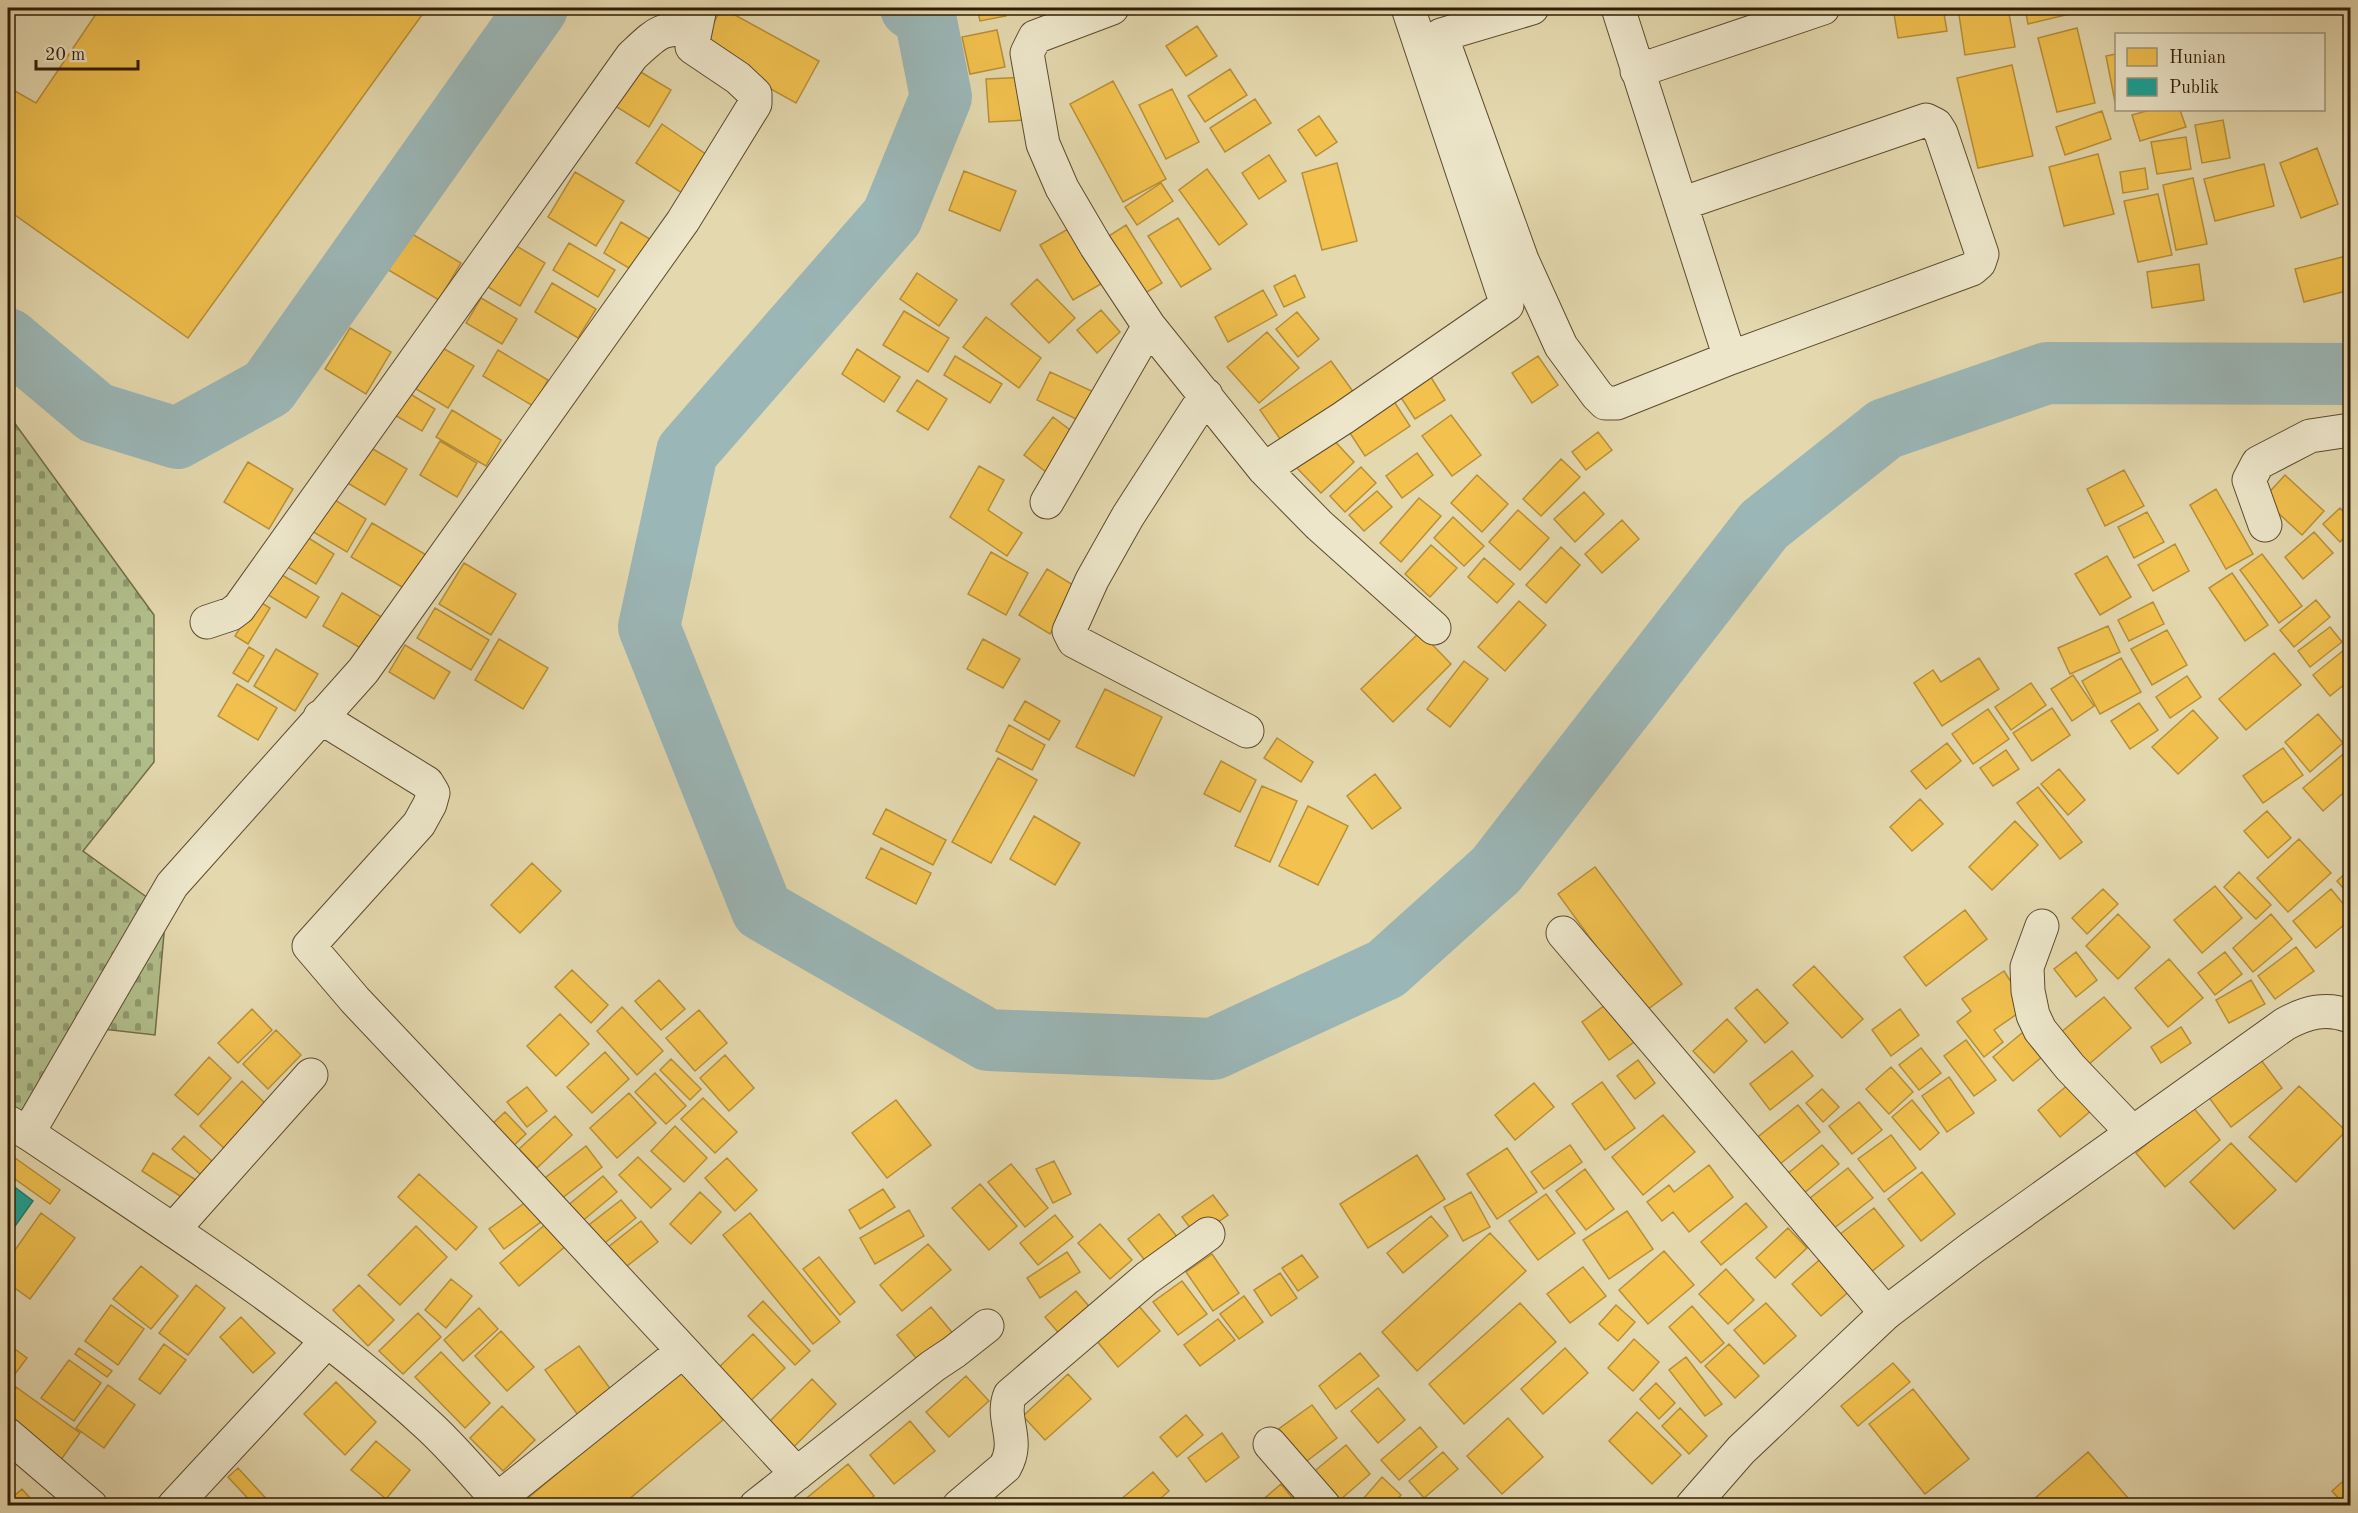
<svg xmlns="http://www.w3.org/2000/svg" width="2358" height="1513" font-family="'Old Standard TT',serif">
<defs>
<pattern id="cemetery-stones" width="16" height="16" patternUnits="userSpaceOnUse" patternTransform="scale(1.5)"><rect width="16" height="16" fill="#b1bf8c"/><path d="M2 7V4a2 2 0 0 1 4 0v3zM10 15v-3a2 2 0 0 1 4 0v3z" fill="#909a70"/></pattern>
</defs>
<rect width="100%" height="100%" fill="#e4d8ae"/>
<filter id="stains"><feTurbulence type="fractalNoise" baseFrequency=".00333" numOctaves="4"/><feColorMatrix values="0 0 0 0 .2 0 0 0 0 .09 0 0 0 0 .02 0 0 0 .5 -.17"/></filter>
<radialGradient id="worn" r=".72"><stop offset=".6" stop-color="#630" stop-opacity="0"/><stop offset="1" stop-color="#630" stop-opacity=".3"/></radialGradient>
<path fill="url(#cemetery-stones)" stroke="#706e48" stroke-width="1.5" d="M8 414 154 615V762L83 851 166 911 155 1035 76 1026 20 1125 8 1116Z"/>
<path fill="#f2c14e" stroke="#b89038" stroke-width="1.5" d="M100 8H427L188 338 8 210V87L36 103Z
M722 8 819 61 796 103 699 49Z
M977 8H1004L1006 16 980 21Z
M1893 8H1943L1947 31 1898 38Z
M1958 8H2008L2015 47 1965 55Z
M2025 8H2072L2074 13 2028 24Z
M1197 26 1217 56 1186 76 1166 46Z
M2077 28 2095 103 2057 112 2038 38Z
M997 30 1005 67 970 74 962 37Z
M2116 54V101L2115 102 2106 56Z
M629 65 671 90 649 127 607 101Z
M2012 65 2033 156 1978 168 1957 78Z
M1230 69 1247 95 1205 122 1188 96Z
M1026 77 1028 120 989 122 986 79Z
M1113 81 1166 179 1123 202 1070 104Z
M1172 89 1199 142 1166 159 1139 105Z
M1255 99 1271 123 1225 152 1210 128Z
M2150 110H2180L2186 127 2140 141 2132 115Z
M2102 111 2111 139 2065 155 2056 127Z
M1319 116 1337 142 1316 156 1298 130Z
M2223 120 2230 158 2202 163 2195 125Z
M662 124 710 157 685 195 636 163Z
M2186 137 2191 169 2157 174 2151 142Z
M2317 148 2338 204 2301 218 2280 163Z
M2098 154 2114 214 2064 226 2049 167Z
M1269 155 1286 181 1259 199 1242 173Z
M1337 163 1357 241 1322 250 1302 173Z
M2264 164 2274 206 2215 221 2204 179Z
M2145 168 2148 189 2123 193 2120 172Z
M1207 169 1247 224 1219 245 1179 190Z
M964 171 1016 191 1000 231 949 210Z
M575 172 624 201 596 246 548 217Z
M2193 178 2207 244 2176 250 2163 185Z
M1161 183 1173 201 1137 225 1125 207Z
M2158 194 2172 255 2138 262 2124 201Z
M1178 218 1211 269 1181 287 1148 236Z
M621 222 655 242 637 273 604 253Z
M1126 225 1162 283 1137 298 1101 241Z
M402 228 461 263 439 300 380 265Z
M1068 229 1101 284 1073 300 1040 245Z
M503 238 545 263 520 306 478 281Z
M569 243 615 270 598 297 553 270Z
M2350 255V290L2304 302 2295 269Z
M2199 264 2204 300 2152 308 2147 272Z
M917 273 957 300 939 326 900 299Z
M1295 275 1305 297 1284 307 1274 286Z
M1037 279 1075 318 1049 343 1011 304Z
M552 283 596 309 578 338 535 312Z
M1263 290 1277 315 1228 342 1215 317Z
M481 298 517 319 502 344 466 323Z
M1101 310 1120 332 1097 353 1077 330Z
M904 311 949 338 928 372 883 345Z
M1297 312 1319 339 1298 357 1276 329Z
M986 317 1041 358 1019 388 963 347Z
M350 328 391 352 366 394 325 369Z
M1267 332 1299 368 1259 403 1227 367Z
M441 347 474 366 448 408 416 389Z
M857 349 900 377 884 402 842 374Z
M498 350 548 380 533 406 483 376Z
M955 356 1002 384 990 403 944 375Z
M1538 356 1558 385 1532 403 1512 373Z
M1331 361 1357 397 1285 446 1260 410Z
M1050 372 1094 392 1080 421 1037 400Z
M1429 374 1445 400 1415 419 1398 393Z
M917 380 947 399 928 430 897 411Z
M407 392 435 409 422 431 393 414Z
M1391 397 1410 426 1365 456 1346 427Z
M452 410 501 440 486 466 436 437Z
M1451 415 1481 455 1452 476 1422 436Z
M1053 417 1074 433 1046 472 1024 455Z
M1598 432 1612 450 1586 470 1572 452Z
M1330 436 1354 462 1321 493 1297 468Z
M440 441 477 463 457 497 420 475Z
M361 442 407 469 385 505 339 478Z
M1417 453 1433 475 1402 498 1386 476Z
M1561 459 1580 477 1541 516 1523 499Z
M248 462 293 489 269 529 224 502Z
M979 466 1004 480 988 510 1022 533 1007 556 950 517Z
M1361 467 1376 483 1345 512 1330 496Z
M2124 470 2144 506 2105 526 2087 489Z
M1477 475 1508 504 1482 532 1451 503Z
M2285 475 2324 511 2302 535 2263 499Z
M2216 489 2253 554 2226 569 2190 505Z
M1377 491 1392 507 1364 531 1349 515Z
M1584 492 1604 514 1575 542 1554 519Z
M325 494 366 519 347 552 305 527Z
M1419 498 1441 516 1401 562 1380 543Z
M2340 508 2350 519V532L2340 542 2323 524Z
M1518 510 1549 538 1520 570 1489 542Z
M2147 512 2164 542 2134 558 2118 527Z
M1453 517 1484 546 1464 566 1434 538Z
M1622 520 1639 539 1602 573 1585 554Z
M372 523 428 556 407 590 351 557Z
M299 532 334 554 316 584 281 563Z
M2314 532 2333 553 2303 579 2285 557Z
M2175 544 2189 571 2153 591 2138 565Z
M1431 545 1457 568 1430 597 1405 574Z
M1561 547 1580 565 1546 603 1526 585Z
M991 552 1028 573 1006 615 968 594Z
M2262 554 2302 606 2279 623 2240 570Z
M2107 556 2131 597 2100 615 2075 574Z
M1484 558 1514 584 1497 603 1468 577Z
M464 563 516 594 491 635 439 604Z
M272 569 319 597 306 618 260 590Z
M1047 569 1078 588 1050 634 1019 615Z
M2232 573 2268 625 2245 641 2209 588Z
M342 593 388 621 369 653 323 626Z
M257 600 270 608 248 644 235 636Z
M2316 600 2330 617 2294 647 2280 630Z
M1519 601 1546 625 1505 671 1478 647Z
M2153 602 2164 624 2129 641 2118 620Z
M435 608 489 640 471 670 417 638Z
M2108 626 2120 652 2070 674 2058 648Z
M2330 627 2342 642 2310 667 2298 651Z
M2167 630 2187 665 2152 685 2131 649Z
M1420 632 1451 664 1393 722 1361 689Z
M499 639 548 668 523 709 475 680Z
M983 639 1020 659 1003 688 967 669Z
M405 645 450 672 434 699 389 672Z
M2350 645V680L2330 696 2313 675Z
M249 647 264 656 248 682 233 673Z
M276 649 318 674 295 711 254 686Z
M2274 653 2301 685 2246 730 2219 699Z
M1979 658 1999 689 1942 726 1914 683 1933 670 1941 682Z
M2121 658 2141 692 2100 714 2082 681Z
M1464 661 1488 679 1450 727 1427 709Z
M2073 675 2094 706 2072 721 2051 689Z
M2187 676 2201 697 2170 718 2156 697Z
M2031 683 2046 705 2011 730 1995 707Z
M237 684 277 708 258 740 218 716Z
M1105 689 1162 717 1134 776 1076 747Z
M1025 701 1060 721 1049 740 1014 720Z
M2139 703 2158 730 2130 749 2111 721Z
M2052 708 2070 735 2032 761 2013 733Z
M1988 709 2009 739 1973 764 1952 734Z
M2193 710 2218 738 2178 774 2152 747Z
M2318 714 2343 743 2310 772 2285 742Z
M1009 725 1045 745 1032 770 996 751Z
M1277 738 1313 762 1301 782 1264 758Z
M1947 743 1961 761 1926 789 1911 771Z
M2283 748 2303 775 2263 803 2243 776Z
M2006 750 2019 769 1993 786 1980 768Z
M2347 751 2350 756V787L2323 811 2303 788Z
M998 758 1037 780 991 863 952 842Z
M1221 761 1256 780 1240 812 1204 794Z
M2059 769 2085 800 2068 815 2041 784Z
M1375 774 1401 808 1372 829 1347 796Z
M1262 786 1297 801 1270 862 1235 846Z
M2038 787 2082 842 2060 859 2017 803Z
M1920 799 1943 824 1912 851 1890 827Z
M1308 806 1348 826 1318 885 1279 866Z
M886 809 946 840 933 865 873 834Z
M2267 811 2291 838 2268 858 2244 831Z
M1034 816 1080 843 1055 885 1010 859Z
M2015 821 2038 845 1992 890 1969 867Z
M2299 839 2331 873 2288 912 2257 878Z
M881 848 931 873 916 904 866 878Z
M532 863 561 891 520 933 491 905Z
M1595 867 1682 984 1644 1012 1558 894Z
M2350 869V896L2337 881Z
M2239 872 2271 905 2256 919 2224 887Z
M2215 886 2242 918 2202 953 2174 920Z
M2103 889 2118 904 2087 934 2072 918Z
M2331 889 2350 912V920L2316 948 2293 921Z
M1965 910 1987 939 1926 986 1904 957Z
M2118 914 2150 947 2118 979 2086 946Z
M2271 914 2292 939 2253 972 2233 948Z
M2296 947 2314 971 2275 999 2258 976Z
M2076 952 2097 980 2076 997 2054 969Z
M2225 952 2242 974 2215 995 2198 973Z
M2169 959 2203 998 2168 1027 2135 988Z
M1814 966 1863 1019 1842 1038 1793 985Z
M572 970 608 1005 591 1023 555 987Z
M2004 971 2027 1007 1994 1030 2003 1042 1984 1057 1957 1022 1971 1011 1962 999Z
M659 980 685 1009 661 1030 635 1001Z
M2251 980 2265 1004 2229 1023 2216 1000Z
M1757 989 1788 1023 1765 1043 1735 1008Z
M1616 997 1644 1035 1609 1060 1582 1022Z
M2104 997 2131 1028 2088 1065 2060 1033Z
M622 1007 663 1051 637 1075 597 1031Z
M252 1009 272 1030 238 1063 218 1043Z
M1900 1009 1919 1035 1891 1056 1872 1030Z
M699 1010 727 1043 695 1071 666 1038Z
M560 1014 589 1044 556 1076 527 1046Z
M1727 1019 1747 1041 1714 1073 1693 1051Z
M2181 1027 2191 1043 2161 1063 2151 1047Z
M2028 1028 2048 1052 2013 1081 1993 1057Z
M276 1030 301 1055 268 1089 243 1064Z
M1966 1040 1996 1080 1974 1096 1944 1056Z
M1921 1048 1941 1073 1919 1090 1899 1065Z
M1792 1051 1813 1076 1770 1110 1750 1084Z
M605 1052 629 1079 592 1113 567 1087Z
M725 1055 754 1088 729 1111 700 1078Z
M2258 1056 2282 1088 2231 1127 2207 1095Z
M209 1057 231 1078 198 1115 175 1095Z
M671 1059 701 1089 690 1100 660 1070Z
M1638 1060 1655 1083 1635 1099 1617 1076Z
M1891 1067 1913 1092 1889 1114 1866 1089Z
M655 1073 686 1106 666 1124 635 1092Z
M1949 1077 1974 1113 1947 1132 1922 1096Z
M242 1081 267 1105 226 1150 200 1126Z
M1602 1082 1635 1128 1605 1150 1572 1104Z
M1534 1083 1554 1107 1515 1140 1495 1115Z
M2069 1084 2092 1110 2060 1137 2038 1110Z
M2299 1086 2346 1131 2296 1182 2249 1137Z
M527 1087 547 1111 527 1127 507 1102Z
M1822 1089 1839 1107 1823 1122 1806 1103Z
M629 1093 656 1123 617 1158 590 1128Z
M703 1098 737 1132 715 1153 681 1119Z
M896 1100 931 1145 887 1178 852 1133Z
M1912 1100 1939 1133 1920 1150 1892 1117Z
M1859 1102 1882 1130 1852 1154 1829 1126Z
M1798 1105 1820 1132 1770 1172 1749 1144Z
M2192 1106 2220 1140 2165 1187 2136 1153Z
M505 1112 526 1134 511 1148 490 1126Z
M1663 1115 1695 1152 1643 1195 1612 1157Z
M555 1116 572 1135 537 1168 519 1149Z
M675 1126 707 1158 684 1182 651 1151Z
M1891 1135 1916 1168 1884 1192 1858 1159Z
M184 1136 222 1170 210 1183 172 1149Z
M2231 1143 2276 1190 2234 1229 2190 1182Z
M1570 1145 1582 1162 1544 1189 1531 1172Z
M1822 1145 1839 1164 1803 1194 1786 1175Z
M586 1146 602 1167 561 1199 545 1178Z
M1507 1148 1537 1192 1497 1219 1467 1174Z
M8 1153 60 1190 50 1204 8 1174Z
M153 1153 204 1185 192 1204 142 1171Z
M1417 1155 1445 1199 1368 1248 1340 1204Z
M638 1157 671 1189 651 1208 619 1175Z
M727 1158 757 1190 735 1211 705 1178Z
M1054 1161 1071 1194 1053 1203 1036 1169Z
M1011 1164 1048 1208 1025 1227 988 1182Z
M1709 1165 1733 1197 1689 1232 1673 1212 1662 1221 1647 1202 1669 1185 1674 1192Z
M1848 1168 1873 1198 1829 1232 1805 1202Z
M1585 1169 1614 1209 1586 1230 1556 1191Z
M1922 1172 1955 1214 1921 1241 1888 1199Z
M419 1174 477 1227 456 1250 398 1197Z
M603 1176 617 1192 580 1223 566 1207Z
M980 1184 1017 1226 989 1250 952 1208Z
M883 1189 895 1207 860 1229 849 1210Z
M700 1192 721 1212 691 1244 670 1224Z
M1471 1192 1490 1227 1463 1241 1444 1207Z
M1546 1194 1575 1233 1538 1260 1509 1221Z
M1213 1195 1228 1215 1197 1237 1182 1217Z
M534 1196 549 1216 504 1249 489 1229Z
M621 1200 636 1218 596 1250 581 1231Z
M1746 1203 1767 1227 1721 1265 1701 1242Z
M1874 1208 1904 1246 1866 1276 1835 1238Z
M909 1210 924 1236 875 1264 860 1238Z
M1627 1211 1653 1249 1609 1279 1583 1240Z
M41 1213 75 1238 30 1299 8 1283V1260Z
M750 1213 840 1322 813 1344 723 1235Z
M1159 1214 1182 1243 1151 1268 1128 1239Z
M1055 1215 1073 1237 1038 1265 1020 1243Z
M1431 1216 1448 1236 1403 1273 1387 1253Z
M641 1221 658 1242 618 1273 602 1252Z
M547 1223 567 1245 519 1286 500 1263Z
M1100 1224 1132 1260 1110 1279 1078 1243Z
M416 1226 447 1257 400 1305 368 1275Z
M1788 1228 1807 1248 1775 1278 1756 1258Z
M1490 1233 1526 1271 1417 1371 1382 1332Z
M928 1244 951 1270 902 1311 880 1285Z
M1664 1251 1694 1285 1648 1324 1619 1290Z
M1067 1252 1080 1272 1040 1298 1027 1278Z
M1212 1254 1239 1293 1213 1311 1186 1272Z
M1302 1255 1318 1277 1298 1291 1282 1268Z
M1825 1255 1853 1288 1821 1316 1792 1284Z
M819 1257 855 1302 840 1315 803 1269Z
M141 1266 178 1296 151 1329 113 1299Z
M1583 1267 1606 1296 1570 1323 1547 1294Z
M1726 1269 1754 1300 1728 1324 1699 1294Z
M1280 1273 1297 1298 1271 1316 1254 1290Z
M451 1279 472 1296 446 1328 425 1310Z
M1182 1281 1207 1314 1178 1335 1153 1302Z
M196 1285 225 1308 188 1355 159 1333Z
M359 1285 394 1320 368 1346 333 1310Z
M1076 1291 1093 1311 1062 1337 1045 1317Z
M1244 1296 1263 1322 1239 1339 1220 1314Z
M763 1301 810 1351 795 1365 748 1316Z
M1520 1303 1556 1342 1464 1424 1429 1384Z
M1766 1303 1796 1336 1764 1364 1734 1330Z
M111 1305 144 1329 118 1365 85 1341Z
M1138 1305 1160 1331 1118 1367 1097 1341Z
M1616 1305 1635 1322 1618 1341 1599 1324Z
M1692 1306 1724 1343 1701 1363 1669 1327Z
M931 1307 955 1336 921 1364 897 1335Z
M479 1308 498 1329 463 1361 444 1340Z
M418 1313 441 1337 403 1374 379 1351Z
M241 1317 275 1353 253 1373 220 1337Z
M1218 1319 1235 1340 1200 1366 1184 1345Z
M501 1331 534 1367 507 1391 475 1356Z
M753 1334 785 1368 742 1409 710 1376Z
M1634 1339 1659 1362 1633 1391 1608 1368Z
M8 1344 27 1358 9 1382 8 1381Z
M164 1344 186 1360 160 1394 139 1379Z
M1729 1344 1759 1376 1735 1398 1705 1366Z
M579 1346 612 1391 578 1415 545 1370Z
M79 1348 112 1371 107 1377 75 1354Z
M1565 1348 1588 1373 1543 1414 1521 1389Z
M441 1352 490 1403 465 1428 415 1377Z
M1360 1353 1379 1376 1336 1409 1319 1386Z
M1686 1357 1722 1404 1705 1416 1669 1370Z
M69 1360 101 1383 74 1421 41 1398Z
M1893 1363 1910 1382 1858 1426 1841 1406Z
M681 1369 723 1420 621 1506H533L527 1499Z
M1068 1374 1091 1399 1045 1440 1023 1416Z
M966 1376 989 1401 949 1437 926 1412Z
M812 1379 836 1404 787 1454 762 1429Z
M336 1382 376 1422 345 1455 304 1414Z
M1656 1383 1675 1403 1659 1419 1640 1399Z
M108 1385 135 1405 104 1448 76 1428Z
M16 1387 80 1433 58 1464 8 1427V1399Z
M1378 1388 1405 1420 1378 1443 1351 1411Z
M1913 1389 1969 1459 1925 1494 1869 1424Z
M1312 1405 1337 1438 1299 1467 1273 1433Z
M502 1406 535 1440 503 1471 470 1438Z
M1680 1408 1707 1436 1689 1454 1662 1426Z
M1637 1412 1681 1455 1652 1484 1609 1441Z
M1186 1415 1203 1435 1177 1457 1160 1437Z
M1508 1418 1543 1457 1502 1494 1467 1456Z
M910 1421 935 1451 894 1484 870 1455Z
M1420 1427 1437 1447 1399 1480 1381 1460Z
M1222 1433 1239 1457 1206 1482 1188 1458Z
M376 1441 410 1470 386 1499 351 1470Z
M1346 1445 1370 1474 1333 1506 1305 1479Z
M1443 1452 1458 1469 1424 1498 1409 1481Z
M2088 1452 2135 1506H2026Z
M848 1464 874 1496 863 1506H797Z
M238 1468 273 1506H255L228 1477Z
M1153 1472 1169 1491 1152 1506H1123L1119 1501Z
M2350 1475V1506H2345L2332 1491Z
M1382 1477 1401 1495 1391 1506H1357Z
M1281 1484 1299 1506H1259L1258 1504Z
M22 1489 37 1506H8V1501Z"/>
<path fill="#17a398" stroke="#1e7a6c" stroke-width="1.5" d="M8 1182 33 1201 8 1236Z"/>
<g fill="none" stroke-linecap="round" stroke-linejoin="round">
<path stroke="#9bb6b6" stroke-width="62" d="M911 8 925 16 941 97 892 217 687 452 649 627 762 910 988 1040 1213 1049 1386 969 1496 870 1764 525 1885 429 2047 373 2350 374
M8 339 96 413 177 438 268 388 537 8"/>
<defs>
<path id="minor" d="M1112 8 1035 37 1027 53 1043 144 1062 188 1096 246 1149 326
M1532 8 1441 35 1522 260 1561 346 1597 395 1605 403H1617L1730 358 1972 269 1979 263 1982 254 1941 133 1936 125 1926 120 1681 204
M1618 8 1730 358
M1637 71 1823 8
M1206 395 1128 516 1092 580 1069 631 1074 641 1247 731
M1264 469 1343 418 1507 305 1408 8
M1047 502 1149 326 1264 469 1319 525 1434 628
M2265 525 2249 480 2258 463 2310 436 2350 430
M207 622 231 614 239 608 632 56C660 30 658 30 696 27
M320 717 427 783 433 793 430 804 419 824 309 946 355 1000 521 1176 797 1474
M2042 926 2027 967 2028 991 2033 1015 2040 1030 2070 1067 2132 1132
M1563 933 1886 1313
M28 1133 172 885 363 671 683 221 755 104V94L738 78 692 47 700 8
M173 1230 311 1075
M8 1435 91 1506
M1270 1444 1324 1506
M498 1499 683 1351
M174 1506 327 1341
M756 1506 933 1366 954 1352 987 1326
M959 1506 1005 1467C1021 1440 1000 1419 1010 1395L1147 1278 1208 1234"/>
<path id="tertiary" d="M8 1122 28 1133C165 1225 307 1314 429 1426 455 1450 479 1479 503 1506
M1692 1506 1741 1450 1886 1313 1973 1247 2285 1024C2307 1012 2326 1007 2350 1016"/>
</defs>
<use href="#minor" stroke="#5d4b2e" stroke-width="35"/>
<use href="#tertiary" stroke="#5d4b2e" stroke-width="35"/>
<use href="#minor" stroke="#ede6ca" stroke-width="33"/>
<use href="#tertiary" stroke="#ede6ca" stroke-width="33"/>
</g>
<rect width="2358" height="1513" fill="none" stroke="#e4d8ae" stroke-width="30"/>
<rect x="9" y="9" width="2340" height="1495" fill="none" stroke="#301c04" stroke-width="3"/>
<rect x="15" y="15" width="2328" height="1483" fill="none" stroke="#301c04" stroke-width="1.5"/>
<rect x="2115" y="33" width="210" height="78" fill="#ede6ca" stroke="#a1957b" stroke-width="1.5"/>
<rect x="2127" y="48" width="30" height="18" fill="#f2c14e" stroke="#a1957b" stroke-width="1.5"/>
<text x="2169" y="63" font-size="18" fill="#301c04">Hunian</text>
<rect x="2127" y="78" width="30" height="18" fill="#17a398" stroke="#a1957b" stroke-width="1.5"/>
<text x="2169" y="93" font-size="18" fill="#301c04">Publik</text>
<path d="M36 60v9h102v-9" fill="none" stroke="#301c04" stroke-width="3"/>
<text x="45" y="60" font-size="18" fill="#301c04" stroke="#ede6ca" stroke-width="4.5" paint-order="stroke">20 m</text>
<rect width="100%" height="100%" filter="url(#stains)"/>
<rect width="100%" height="100%" fill="url(#worn)"/>
</svg>
